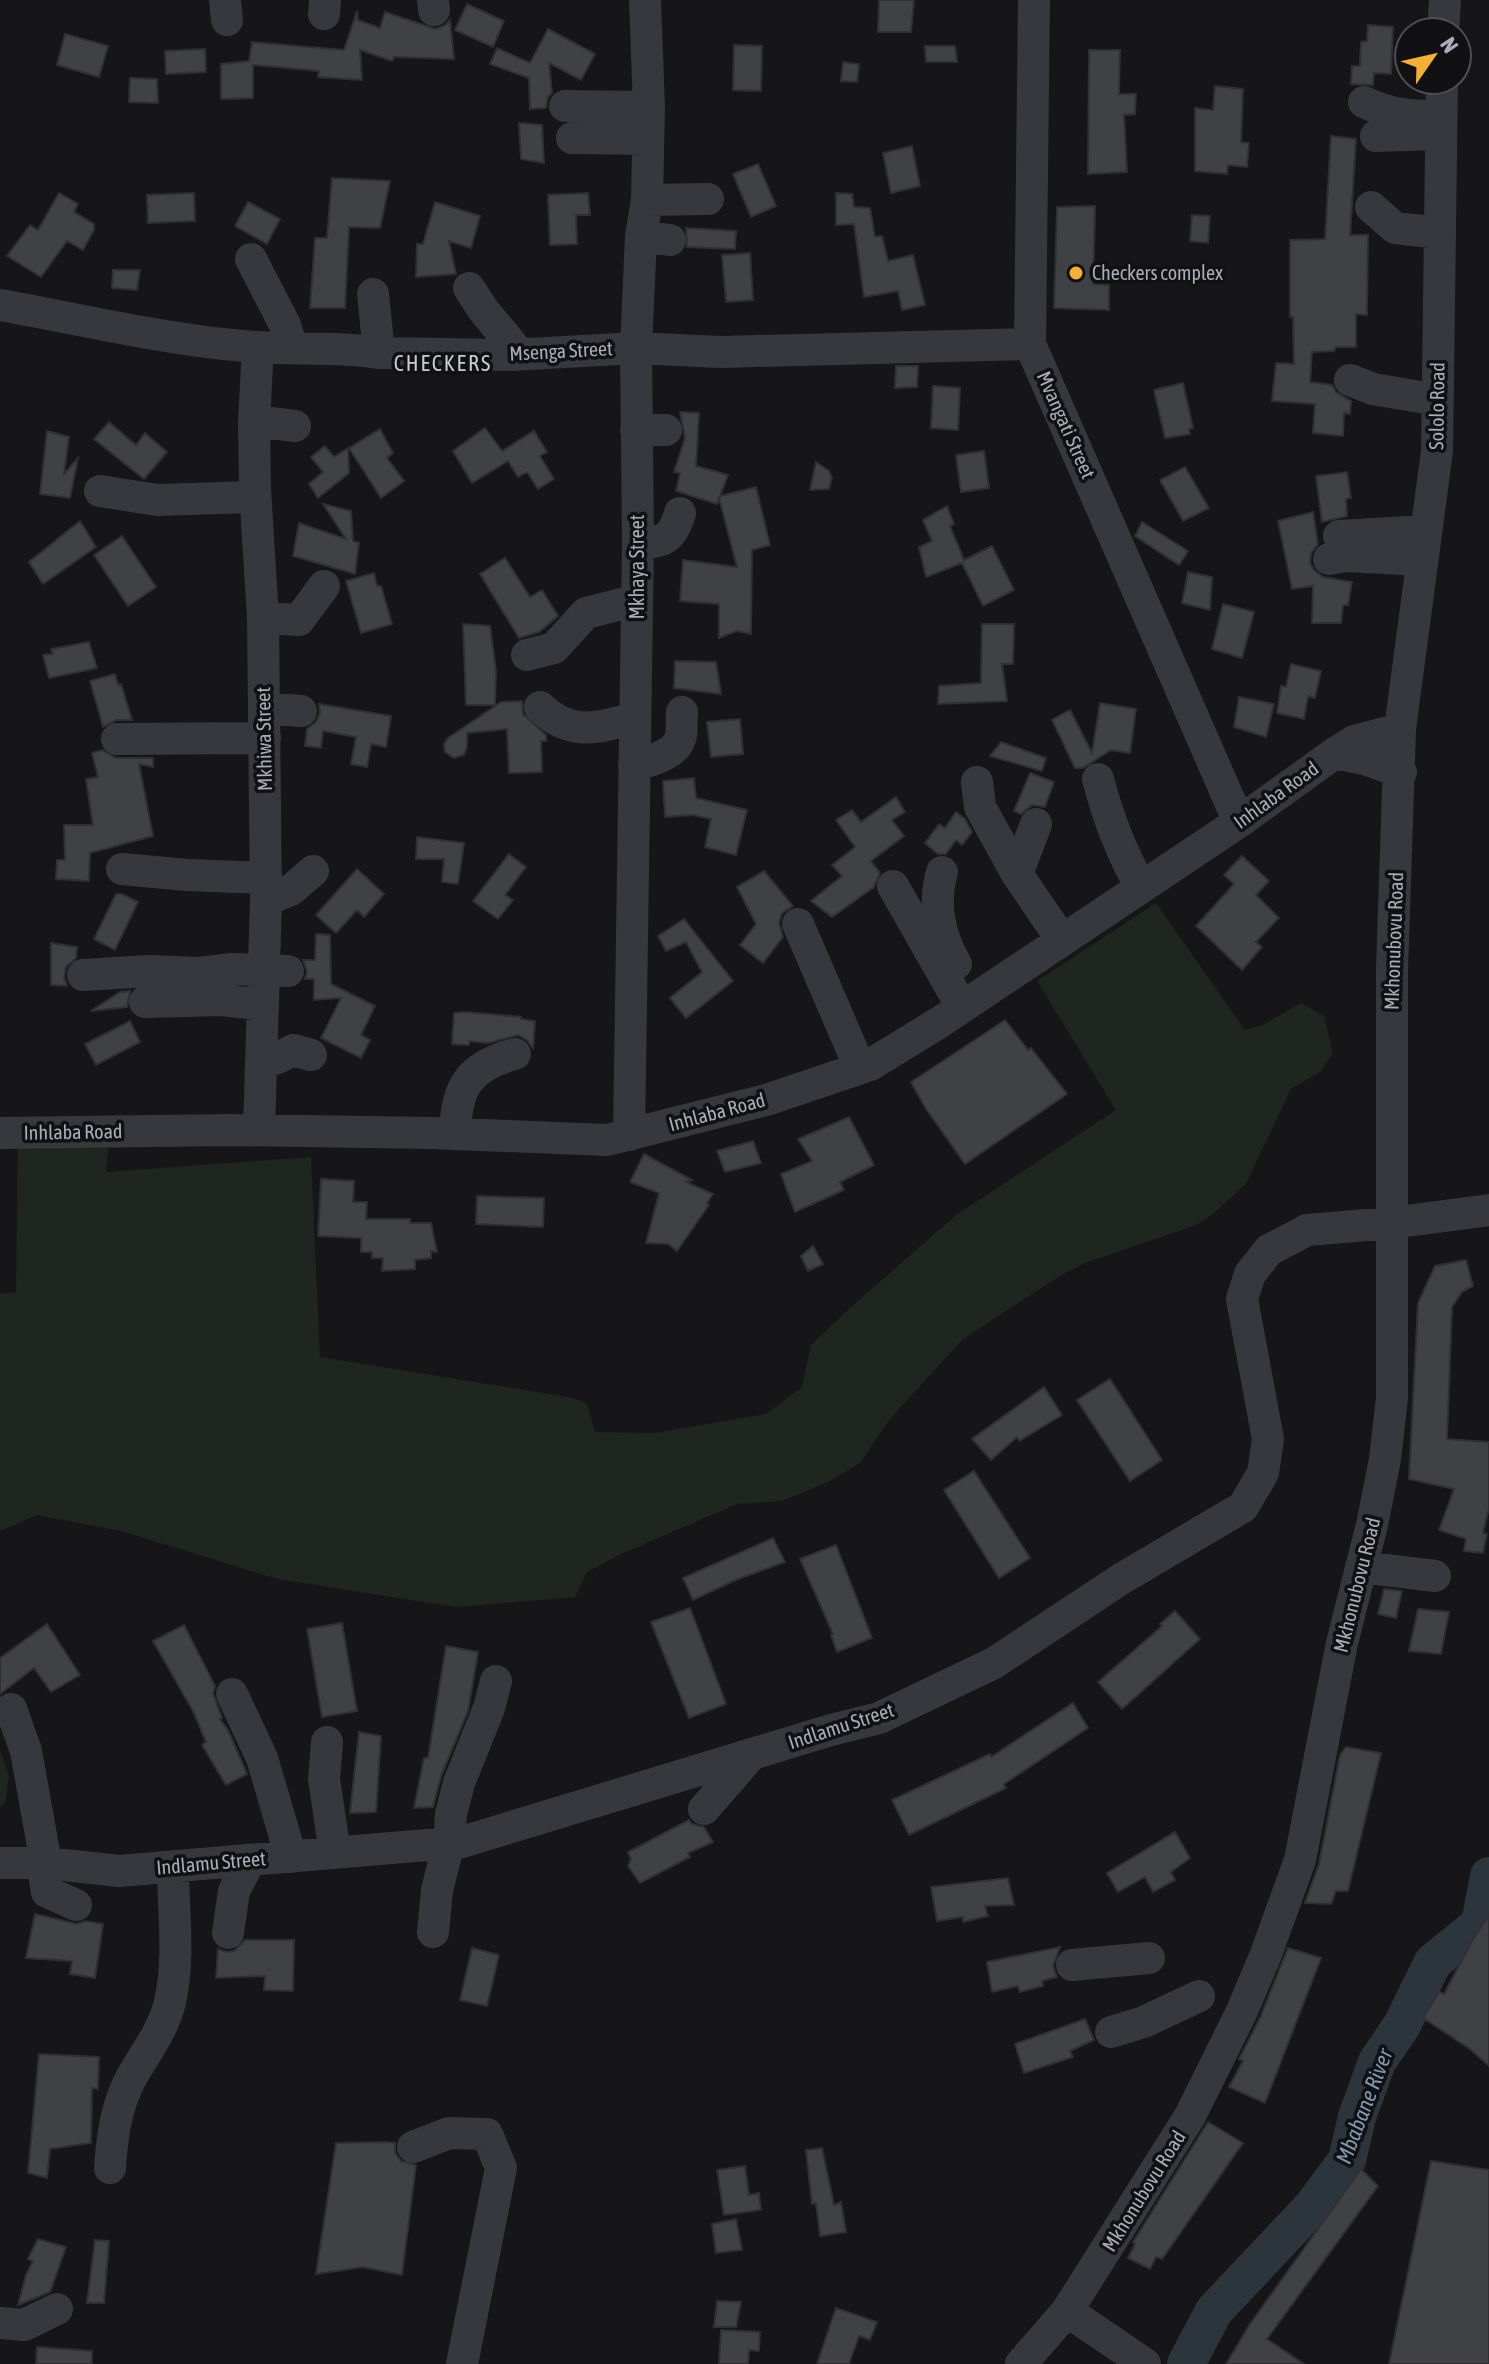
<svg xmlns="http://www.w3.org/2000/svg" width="1489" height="2364" font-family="'Asap Condensed',sans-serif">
<rect width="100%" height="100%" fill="#161618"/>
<path fill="#1e261f" d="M1156 903 1245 1030 1261 1026 1301 1003 1324 1016 1333 1053 1321 1071 1291 1089 1246 1184 1213 1214 1196 1225 1085 1263 1058 1277 963 1339 889 1420 860 1463 828 1482 782 1501 737 1504 621 1554 587 1572 575 1597 456 1607 278 1579 121 1531 37 1515 0 1531V1294L16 1292 18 1132 109 1139 106 1172 311 1157 320 1357 574 1398 587 1404 595 1432 655 1433 766 1414 802 1387 811 1345 850 1308 956 1215 1116 1110 1037 981Z
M0 1750 9 1776 5 1804 0 1807Z"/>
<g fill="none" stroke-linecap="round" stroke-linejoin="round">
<path stroke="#2c353c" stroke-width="38" d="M1186 2364 1214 2311 1313 2206 1347 2160 1357 2117 1377 2062 1402 2025 1433 1962 1480 1924 1489 1876"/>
</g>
<path fill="#404145" stroke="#303034" stroke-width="2" d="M879 0H914L911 32H878Z
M467 4 504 21 493 47 455 30Z
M357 11 358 20 380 28 385 12 435 29 444 26 450 20 454 59 394 57 392 61 360 50 362 80 318 77 319 71 253 65V98L221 99V64L249 61 252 42 344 50Z
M1368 25 1393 27 1391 74 1374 73 1373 85 1351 84 1352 66H1360L1361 42 1367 41Z
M548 29 595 54 581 80 549 63 552 93 548 97 546 108 530 109 529 78 490 64 497 48 530 63Z
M65 34 108 46 99 77 57 65Z
M734 45 762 46 761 91 733 90Z
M925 46H955L957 62H926Z
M205 49 206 72 166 74 165 51Z
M1089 50H1120L1119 94H1136L1135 114 1124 115 1127 172 1088 174Z
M843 62 859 64 857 82 841 81Z
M130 78 157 79 158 103 129 102Z
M1215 86 1243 89 1241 142 1249 143 1247 167 1228 165 1227 174 1195 171V108L1213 110Z
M519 123 542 125 544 163 521 159Z
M1331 136 1356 139 1350 235H1368L1367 315 1356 314V347H1336L1334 351 1312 352 1310 382 1332 385 1336 392 1351 401 1350 414 1344 413 1343 436 1313 433 1315 404 1272 401 1276 363 1294 364 1293 317H1290V240L1325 239Z
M912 146 920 186 891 193 883 153Z
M758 164 776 206 751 217 733 174Z
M332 178 390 181 380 228 349 227 345 308H310L315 238H327Z
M59 193 78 204 74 212 94 224V230L83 250 67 241 41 277 7 256 30 225 38 230Z
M194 193 195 221 148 223 147 195Z
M588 193 590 215H576L577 244 550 245 548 195Z
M836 193 852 194 854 207 870 208 875 237 882 236 888 261 913 255 925 305 902 310 898 291 864 297 854 224 836 225Z
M248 202 280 219 267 244 235 226Z
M435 202 480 216 471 248 449 241 456 274 416 277 417 244H423Z
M1095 206 1093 284 1109 285V310L1054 308 1057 207Z
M1192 215 1210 216 1208 243 1190 241Z
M686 228 736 231 735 249 687 247Z
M750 253 753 300 726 302 722 255Z
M113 270H140L137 290 112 288Z
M896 366H918L917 387 895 388Z
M1183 383 1193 428 1189 429 1190 434 1165 438 1154 390Z
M933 386 960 388 958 430 931 428Z
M680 412 699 413 696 466 728 475 720 496 756 487 770 545 752 550 751 634 737 631 719 638V604L680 601 683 560 737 567 719 498 717 504 676 491 680 473 674 472 685 438Z
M109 422 136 445 145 433 167 452 144 479 94 439Z
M485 428 502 451 534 431 547 452 540 456 554 479 538 489 527 472 518 477 508 461 472 483 453 451Z
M380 429 393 453 387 458 404 481 381 498 349 448Z
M47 431 69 437 64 474 78 458 70 498 40 494Z
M325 446 334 457 348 448 349 473 318 498 309 484 323 472 311 457Z
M984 451 989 488 961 492 956 455Z
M816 462 829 471 832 478 829 489 810 490Z
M1185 467 1209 508 1183 521 1160 480Z
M1347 472 1351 498 1346 499 1347 516 1322 522 1316 476Z
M323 504 351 511 353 541 359 543 355 574 293 556 299 523 346 539Z
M947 506 954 524 950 526 964 560 992 546 1014 590 983 606 962 563 926 577 919 547 932 541 923 520Z
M1313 512 1318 544 1311 553 1310 563 1314 570 1323 577 1352 582 1348 605H1343L1341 623H1312L1313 586 1292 589 1278 521Z
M80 521 96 547 43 584 29 562Z
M1142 522 1188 551 1179 565 1135 536Z
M122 536 156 587 128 606 94 555Z
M505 558 530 597 542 590 558 616 539 632 519 638 480 574Z
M1188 572 1212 577 1210 610 1182 603Z
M374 573 377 586H381L392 624 361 633 346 581Z
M1223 604 1254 612 1242 658 1212 649Z
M463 624 490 626 496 671 495 705H466Z
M982 624H1014L1013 664H1002L1007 701 938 704 939 686 981 683Z
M89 642 97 668 49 678 43 655 53 654 51 649Z
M675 661 716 662 721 694 674 688Z
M1291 664 1321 671 1315 698 1308 696 1304 719 1277 713 1281 686 1286 687Z
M115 674 118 685 121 684 132 720H116L103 727 90 681Z
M1239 697 1274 704 1266 737 1234 727Z
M522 701 523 714 546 735V741H541L542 772 509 773 507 729 467 733V747L464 755 454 758 445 752 444 744 448 738 501 702Z
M1100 703 1136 709 1130 753 1111 750 1083 768H1075L1052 720 1070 710 1092 753Z
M319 704 391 716 386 747 371 744 367 767 351 764 356 737 323 731 321 748 305 746 307 729 316 722 320 713Z
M740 719 743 754 711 757 707 722Z
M1001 742 1046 758 1042 771 990 756Z
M102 750 116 758H153V767L139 764 153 836 90 853 89 881 56 879 57 860H65L64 825H93L86 779 98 777 92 753Z
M1030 773 1054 782 1045 807 1032 805 1021 814 1014 811Z
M694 778 696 798 747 810 736 855 705 847 711 819 692 815 665 817 663 781Z
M896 797 905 812 892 820 904 836 871 861 880 873 874 887 832 917 811 901 842 876 832 865 855 847 836 820 852 810 861 822Z
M956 812 965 819 972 832 962 845 956 840 946 854H938L925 843 939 824 945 828Z
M417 837 464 843 458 884 442 882 444 859H416Z
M509 854 526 867 505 895 513 900 498 919 473 901Z
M1242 856 1269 881 1256 895 1279 918 1256 942 1262 947 1242 970 1196 926 1234 884 1224 875Z
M357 869 384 894 364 917 357 910 336 933 316 915Z
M764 871 793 906 782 913 779 923 783 937 763 963 740 945 756 924 737 887Z
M116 894H122L138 902 115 950 94 939Z
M684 919 733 981 686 1018 670 998 702 972 686 942 666 951 658 936Z
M316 934 330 935 331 984 375 1006 361 1035 370 1040 361 1058 321 1038 341 998 314 1000V979H305L307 971 303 960H315Z
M51 943 77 947 76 958 66 967 64 977 67 986 51 985Z
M130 991 127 1007 91 1011 120 992Z
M466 1012 521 1017V1019L535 1021 533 1048 527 1040 518 1035 488 1043 469 1041V1045L452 1044 454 1013Z
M1005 1020 1028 1050 1031 1048 1067 1094 965 1164 926 1109 911 1082Z
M130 1021 140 1042 96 1065 85 1044Z
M849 1117 874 1165 840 1182 844 1190 795 1212 781 1174 812 1161 798 1139Z
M753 1141 761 1163 725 1172 717 1151Z
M644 1154 692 1180 686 1182 713 1194 707 1203 709 1205 677 1251 668 1244 646 1243 659 1193 630 1182Z
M321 1179 354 1181 353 1202H367L366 1219H410V1223H431L437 1252 431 1251V1258L415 1260V1269L382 1271 383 1258H372V1252H361V1238L318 1236Z
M477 1196 544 1198 543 1227 476 1224Z
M813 1246 823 1264 808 1271 801 1256Z
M1466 1260 1473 1286 1462 1292 1452 1307 1447 1439 1489 1442V1508L1483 1533 1487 1534 1483 1553 1464 1551 1466 1539 1439 1530 1454 1489 1409 1479 1418 1303 1435 1266Z
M1110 1379 1162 1460 1130 1481 1077 1400Z
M1044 1387 1062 1415 1019 1441 1017 1437 991 1460 972 1439Z
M974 1471 1030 1558 999 1578 944 1490Z
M773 1538 785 1562 738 1579 693 1600 683 1578Z
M836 1545 872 1638 837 1652 831 1635 833 1634 800 1559Z
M1384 1589 1402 1591 1396 1618 1378 1614Z
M690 1608 726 1704 689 1718 651 1622Z
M1418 1609 1449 1612 1441 1654 1409 1651Z
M1175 1611 1200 1639 1122 1709 1098 1682 1162 1626 1160 1624Z
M342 1623 357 1711 322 1717 307 1629Z
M47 1624 80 1675 51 1692 34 1668 0 1694V1658Z
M184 1625 215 1686 213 1693 222 1718 220 1719 228 1730 247 1774 226 1785 202 1745 206 1742 194 1713 153 1641Z
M446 1646 478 1652 468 1711 441 1776 433 1807 414 1808 424 1758H428Z
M1073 1703 1088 1728 1004 1784 1006 1788 909 1835 892 1800 990 1754 991 1757Z
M359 1732 381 1736 376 1812 350 1813Z
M1346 1747 1381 1753 1348 1891H1336L1331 1904 1305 1903 1319 1864 1340 1755Z
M689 1820 692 1824 704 1827 713 1842 688 1853 690 1857 640 1883 628 1866 631 1859 628 1852Z
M1175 1832 1190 1858 1171 1872 1175 1880 1153 1892 1145 1877 1118 1892 1107 1873Z
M1008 1878 1014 1905 985 1906 988 1916 963 1922V1917L937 1921 931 1887Z
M35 1914 77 1924 85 1921 103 1924 95 1978 70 1974 72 1961 26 1958Z
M1489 1915V2066L1470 2049 1423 2018 1439 1992 1444 1994 1472 1941Z
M245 1940H294L293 1991 264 1990 265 1976 216 1978 218 1949 226 1952 234 1951Z
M1060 1947 1053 1966 1057 1977 1042 1981 1043 1986 1020 1992 1018 1986 992 1992 987 1962Z
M472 1948 499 1955 487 2006 460 2000Z
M1288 1948 1321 1958 1265 2103 1229 2087 1243 2061 1239 2059 1260 2018Z
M1085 2019 1094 2040 1070 2051 1073 2057 1024 2073 1015 2044Z
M39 2054 99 2057 98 2089 92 2088 91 2143 50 2149 47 2178 28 2173Z
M1208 2122 1243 2143 1162 2259 1156 2257 1150 2269 1128 2258 1135 2244 1133 2242Z
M384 2142 395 2143V2153L401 2161 416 2165 402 2275 363 2267 316 2274 336 2143Z
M822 2148 834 2205 841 2202 846 2232 820 2236 816 2203 812 2204 806 2150Z
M1431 2161 1489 2170V2364H1389Z
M745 2166 749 2195 759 2193 761 2210 724 2215 717 2170Z
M1361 2169 1378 2186 1267 2339 1304 2364H1226L1250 2324Z
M736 2219 742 2250 716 2253 712 2224Z
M38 2239 66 2247 50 2292 18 2305 26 2275 33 2261 28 2259Z
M95 2240 109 2241 104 2303H87Z
M717 2301 741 2302 736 2327H714Z
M836 2308 877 2322 870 2340 859 2336 849 2364H817Z
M721 2330 760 2332 759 2351 749 2350 748 2364H719Z
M37 2347 92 2351V2364H36Z"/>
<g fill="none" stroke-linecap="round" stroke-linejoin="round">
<path stroke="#37383d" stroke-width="32" d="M225 0 227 20
M433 0 434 10
M1034 0 1030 344 1239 822
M324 14 325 0
M1443 32 1445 0
M1364 102C1391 115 1412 117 1441 115
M565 106 649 107
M1376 136 1434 134
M572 138 648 139
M647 200 708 199
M1371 207 1395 228 1440 233
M641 236 670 240
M251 259 285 325 292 347
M469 288 484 311 520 354
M373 294 379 353
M0 305C84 320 170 341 256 347 297 350 338 346 379 353L511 355 636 348 720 352 1030 344
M258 347 254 421 255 489 263 618 266 900 259 1130
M1350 380 1373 389 1438 400
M254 421 295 426
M636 430H666
M100 491 157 500 255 497
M1339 536 1426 531
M638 542C663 544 673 538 680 513
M1329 559 1347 556 1422 560
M263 618 299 620 324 586
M527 655 554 648 586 613 637 600
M540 707C571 737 597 728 635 718
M264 708 301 711
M117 739 265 738
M1335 753 1364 759 1401 772
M634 765C648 762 675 755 680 739 683 732 681 720 682 712
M1098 779C1108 818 1121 852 1141 887
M977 782 980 807 1017 874 1062 940
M122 869 187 875 266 878
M942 872C933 903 939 936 956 964
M1017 874 1036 824
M893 886 962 1007
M266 900 291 890 313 871
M798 924 860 1068
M83 975 150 971 199 973 232 969 288 971
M145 1002 222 1000 263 1005
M261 1062 278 1058 293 1050 311 1055
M0 1133 230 1130 432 1133 607 1140 766 1100 870 1065 940 1022 1239 822 1335 753 1354 741 1400 729
M455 1134C456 1087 469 1066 515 1054
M629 1135 638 542 636 348 641 236 647 200 649 107 645 0
M1361 1567 1435 1576
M232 1694 262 1758 291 1857
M11 1709 26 1751 46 1863
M327 1742 324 1779 335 1853
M704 1809 751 1755
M0 1863H46L119 1871 462 1842 831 1730 879 1718 994 1663 1121 1579 1243 1507 1263 1473 1268 1439 1242 1299 1250 1274 1269 1250 1307 1230 1391 1223 1489 1210
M42 1863 47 1892 76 1905
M433 1932 437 1890 449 1843 451 1814 459 1783 489 1708 496 1681
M228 1933 234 1891 250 1860
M1072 1965 1149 1958
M1111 2032 1144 2022 1199 1996
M413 2147 449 2133 487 2134 501 2168 462 2364
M110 2168C112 2137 116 2106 131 2078 145 2053 163 2031 170 2002 180 1958 173 1911 173 1867
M1067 2311 1145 2364
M0 2323 24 2325 57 2309
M1021 2364 1067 2311 1190 2116 1242 2011 1266 1954 1300 1860 1342 1643 1372 1525 1385 1459 1392 1398V970L1400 729 1437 451 1442 80"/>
</g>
<circle fill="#f2b134" stroke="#111113" stroke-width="3" cx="1076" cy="273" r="8"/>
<g text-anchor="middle" stroke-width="7" stroke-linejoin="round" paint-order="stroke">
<g font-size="20" fill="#a8adb8" stroke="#111113" text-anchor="start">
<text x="1092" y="280">Checkers complex</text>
</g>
<g font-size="20" fill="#a8adb8" stroke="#111113">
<text transform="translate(561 351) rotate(-3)" y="7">Msenga Street</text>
<text transform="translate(1437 406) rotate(-89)" y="7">Sololo Road</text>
<text transform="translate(1066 425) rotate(66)" y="7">Mvangati Street</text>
<text transform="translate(637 567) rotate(-90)" y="7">Mkhaya Street</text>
<text transform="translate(264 739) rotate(-91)" y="7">Mkhiwa Street</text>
<text transform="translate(1276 795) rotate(-36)" y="7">Inhlaba Road</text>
<text transform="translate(1394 941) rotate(-88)" y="7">Mkhonubovu Road</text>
<text transform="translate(717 1112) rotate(-15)" y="7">Inhlaba Road</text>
<text transform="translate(73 1132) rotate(-1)" y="7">Inhlaba Road</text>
<text transform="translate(1357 1585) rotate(-76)" y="7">Mkhonubovu Road</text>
<text transform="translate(841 1726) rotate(-18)" y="7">Indlamu Street</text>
<text transform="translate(211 1863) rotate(-5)" y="7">Indlamu Street</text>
<text transform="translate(1144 2191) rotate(-58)" y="7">Mkhonubovu Road</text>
</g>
<g font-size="22" letter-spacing="2" fill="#c9ccd4" stroke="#111113">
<text x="443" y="371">CHECKERS</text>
</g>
<g font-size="22" font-style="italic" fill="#7f9bb3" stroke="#111113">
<text transform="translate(1364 2106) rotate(-69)" y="8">Mbabane River</text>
</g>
</g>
<g transform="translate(1433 56) rotate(56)"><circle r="38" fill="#111113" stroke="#4d4f55" stroke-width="2"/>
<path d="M0-6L14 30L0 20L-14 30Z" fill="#f2b134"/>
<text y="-12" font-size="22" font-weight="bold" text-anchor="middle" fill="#a8adb8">N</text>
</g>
</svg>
